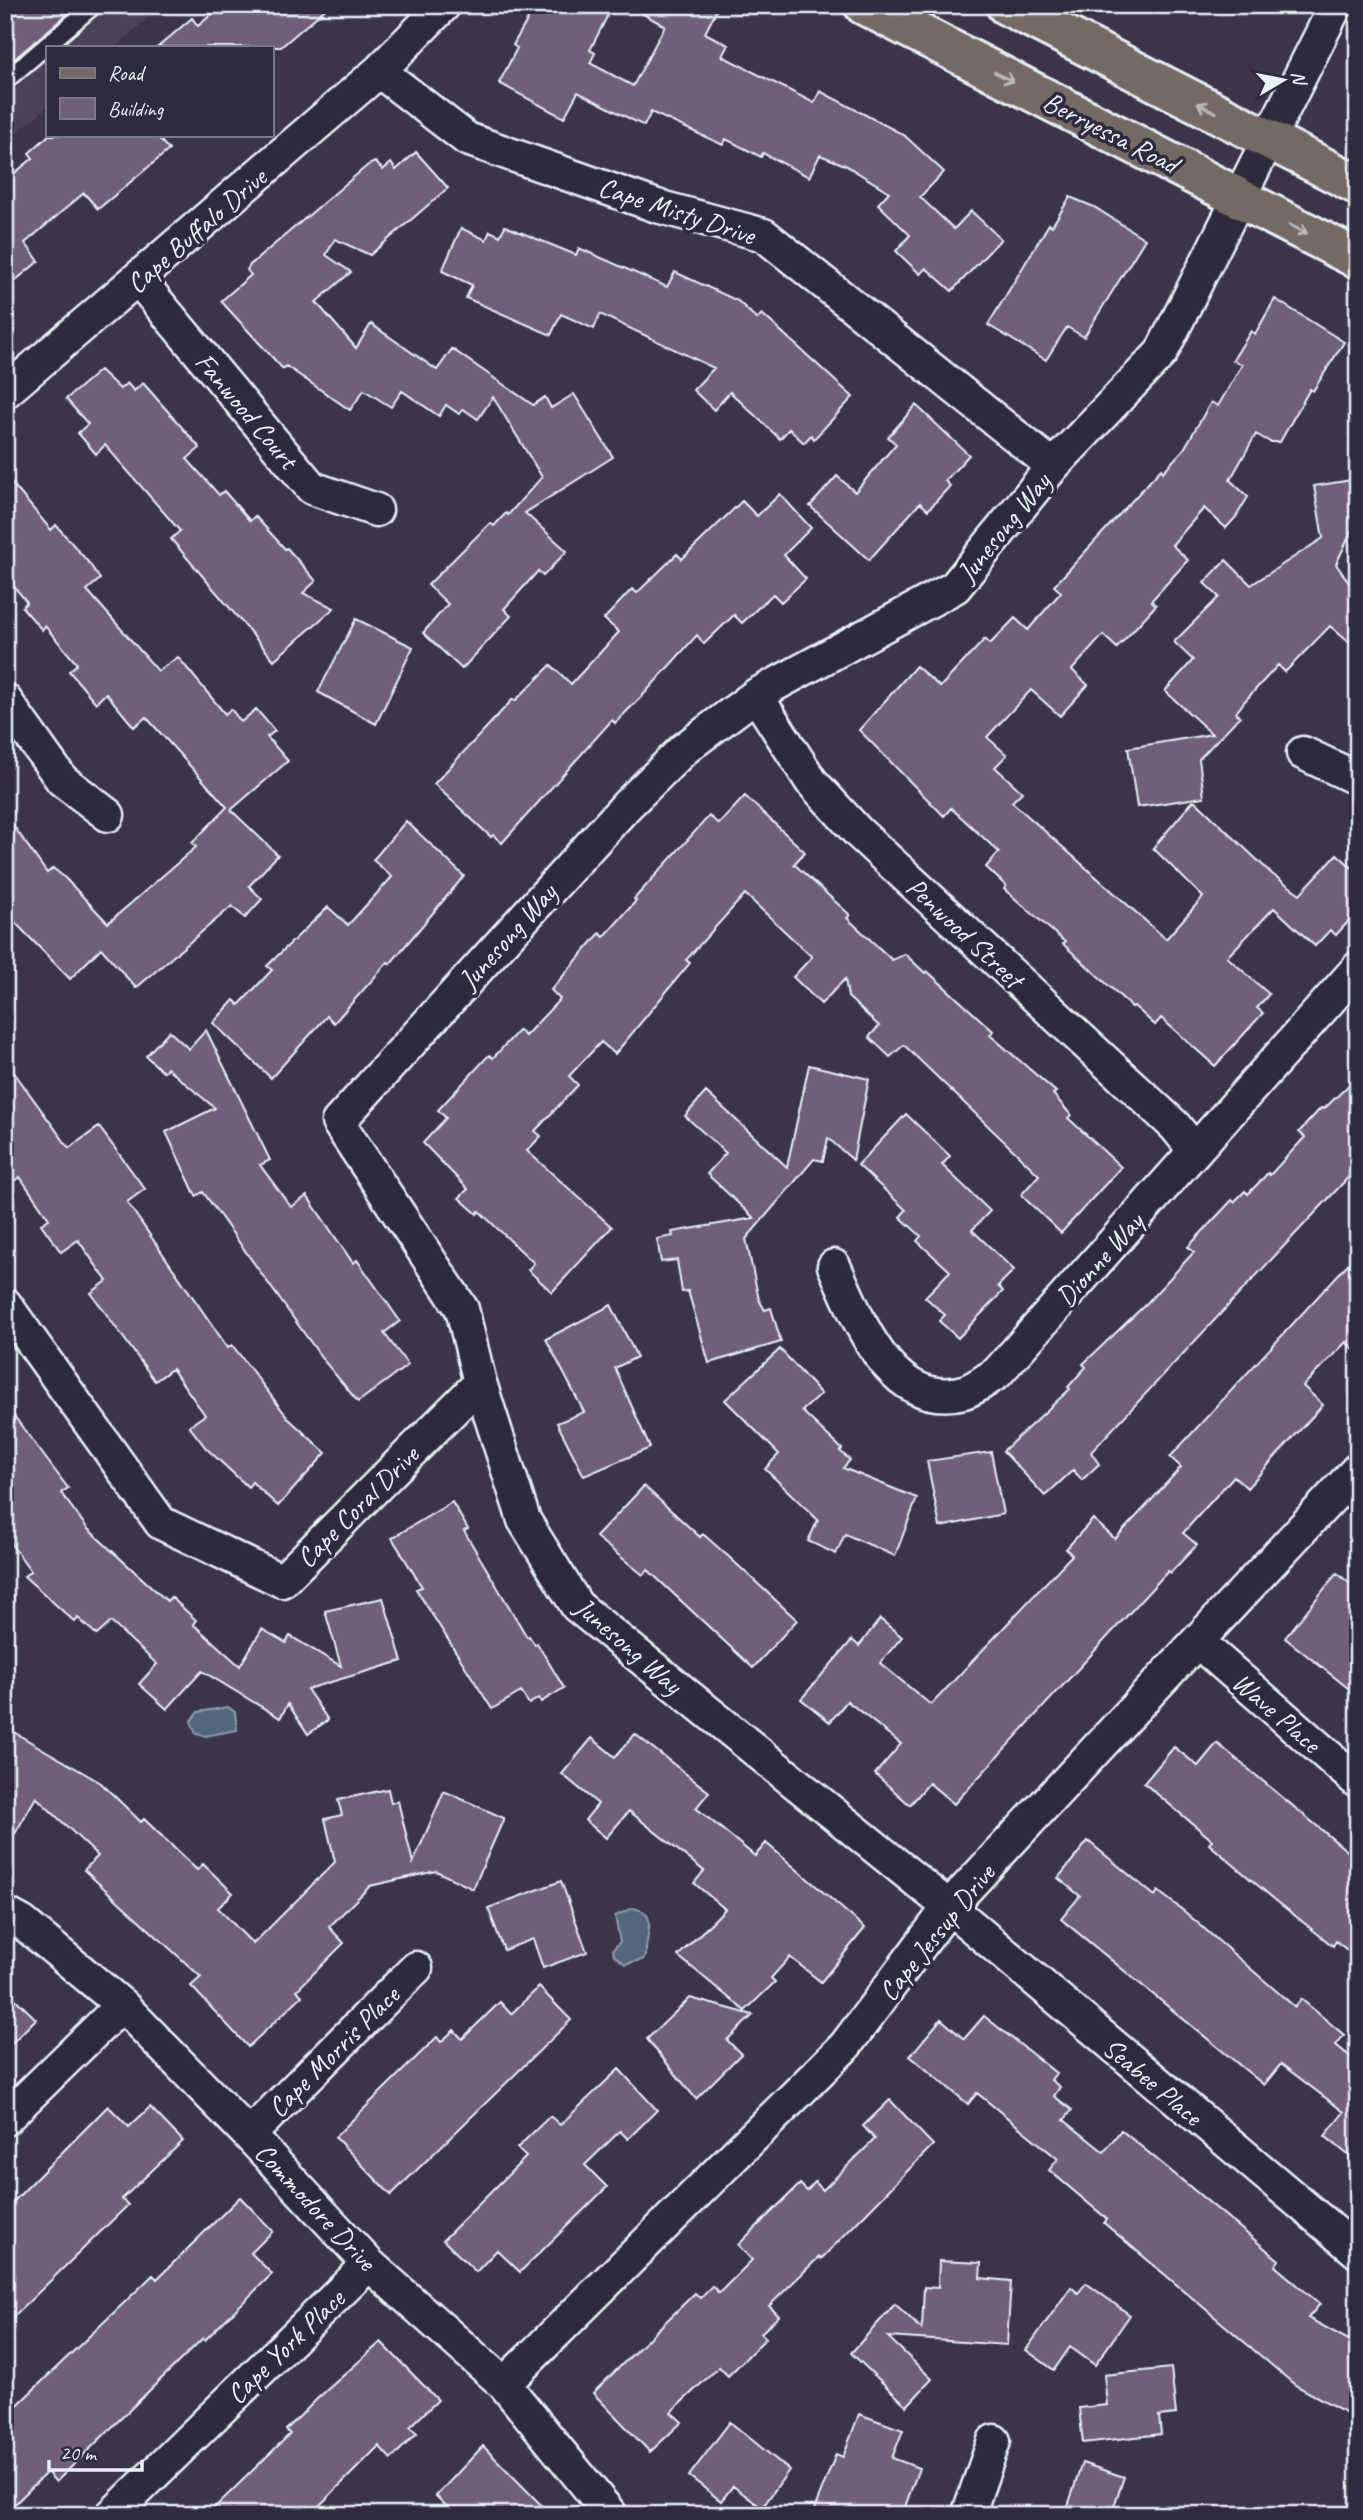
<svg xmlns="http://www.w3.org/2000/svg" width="1363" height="2520" font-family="Caveat,sans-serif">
<rect width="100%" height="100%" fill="#3c3549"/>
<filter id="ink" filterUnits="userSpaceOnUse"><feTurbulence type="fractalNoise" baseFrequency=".0143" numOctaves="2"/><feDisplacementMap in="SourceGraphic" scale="14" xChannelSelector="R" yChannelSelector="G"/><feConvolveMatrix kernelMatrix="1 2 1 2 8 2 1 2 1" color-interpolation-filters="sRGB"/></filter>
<g filter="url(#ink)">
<path fill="#4c4257" d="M5 5H163L115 47H47V107L5 143Z"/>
<path fill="#52667d" stroke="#8e9eae" stroke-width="2" d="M228 1707 235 1712 237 1730 205 1736 196 1734 191 1721 198 1712Z
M633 1908C661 1912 644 1936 646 1956L642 1960 625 1964 614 1955 613 1949 620 1942 615 1916Z"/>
<path fill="#715f79" stroke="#e8f1f8" stroke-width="2" d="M5 5H78L5 67Z
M222 5H330L281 47H158L192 18 198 26Z
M536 5H613L590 50 595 53 590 63 633 86 665 26 627 5H719L705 33 728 45 722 56 814 103 820 91 904 135 944 172 920 197 954 229 971 211 1001 239 952 291 926 268 920 274 896 251 910 235 878 204 889 192 845 165 820 155 809 177 763 153 761 157 726 139 723 145 651 112 644 126 578 92 564 118 499 83 517 48 513 45Z
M49 135H156L169 150 98 209 84 193 25 243 39 261 5 289V181L33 158 29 153Z
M416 152 448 188 370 255 335 239 326 255 351 272 316 302 356 348 371 324 437 370 452 349 533 405 545 397 551 408 574 394 613 457 525 513 567 551 543 576 538 571 504 609 511 616 462 669 423 633 448 604 428 585 490 523 494 526 506 513 508 515 542 477 493 397 478 419 463 409 459 414 446 405 439 416 402 391 391 407 364 390 350 410 286 366 283 369 221 301 251 275 247 270 250 265 368 165 375 162 383 170 391 163 396 170Z
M1070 197 1094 207 1145 239 1084 337 1067 327 1046 360 988 325 1049 224 1052 226Z
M505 226 576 255 579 248 667 287 675 272 738 301 757 319 762 314 853 397 814 439 811 435 804 443 789 429 780 439 730 392 714 410 693 390 714 368 600 314 594 329 561 314 551 335 466 298 472 285 442 271 461 228 486 240 490 231 500 236Z
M1275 299 1344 342 1313 391 1310 389 1280 442H1270L1256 434 1230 480 1248 497 1236 517 1226 528 1204 508 1172 545 1188 560 1151 601 1156 605 1117 648 1103 635 1072 670 1088 685 1060 716 1031 690 987 737 1007 755 995 767 1022 792 1012 802 1166 939 1203 897 1153 848 1194 800 1272 874 1300 894 1337 854 1358 873V911L1336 935 1330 930 1315 946 1274 908 1227 957 1269 994 1257 1008 1263 1013 1215 1066 1161 1018 1155 1025 1134 1006 1132 1007 1063 944 1065 942 1004 889 1006 886 986 867 999 852 951 808 944 816 859 730 916 666 940 687 985 639 990 644 1015 618 1028 630 1061 592 1054 586 1161 469 1163 472 1184 449 1211 402 1218 406 1242 365 1233 360 1251 331 1255 334Z
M100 370 120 389 127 383 134 391 143 383 200 448 187 459 219 495 224 491 250 521 255 516 285 549 287 548 316 581 303 593 334 608 274 660 171 539 180 531 105 445 96 454 78 433 88 424 66 399Z
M916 405 969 455 945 481 950 486 928 510 920 503 869 560 810 506 837 476 855 492 896 444 888 437Z
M5 475 51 530 56 525 89 563 100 579 87 590 158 671 178 657 225 714 231 709 241 722 256 709 275 731 267 737 288 761 231 810 278 855 249 886 262 899 245 918 232 906 136 988 101 948 70 979 5 912V814L47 873 53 868 65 878 108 923 196 847 192 843 227 807 146 717 134 727 106 693 96 703 69 671 77 664 45 626 42 630 22 607 27 602 5 576Z
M1358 479V518L1336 564 1358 596V650L1330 626 1285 672 1278 665 1244 702 1236 713 1240 716 1199 759 1204 797 1137 807 1128 748 1212 734 1165 691 1193 660 1174 642 1219 597 1204 583 1226 560 1251 585 1323 538 1314 486Z
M780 494 811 528 784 555 806 579 781 602 773 594 742 623 734 615 704 644 697 635 645 693 615 723 612 720 502 843 493 835 491 837 434 784 513 699 515 701 551 665 571 684 619 632 604 619 632 589 637 593 677 554 682 559 742 501 757 516Z
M356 619 413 647 376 724 318 692Z
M745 796 805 852 794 864 850 915 847 918 892 960 905 954 925 973 927 971 993 1031 990 1035 1056 1092 1053 1094 1071 1115 1068 1118 1121 1167 1061 1233 1021 1195 1039 1175 904 1045 890 1057 869 1037 879 1026 848 997 845 979 821 1004 793 977 812 957 745 894 686 960 690 963 615 1054 601 1042 569 1076 578 1085 535 1131 541 1136 527 1151 612 1227 552 1292 528 1270 534 1263 479 1211 477 1214 459 1198 468 1189 423 1143 446 1118 438 1110 489 1055 493 1058 519 1030 525 1036 560 999 551 990 600 933 604 937 636 901 634 899 709 816 719 824Z
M406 821 464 876 390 964 388 962 334 1023 327 1016 271 1078 213 1023 234 1000 239 1005 272 970 267 966 328 907 348 925 392 877 373 860Z
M206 1030 270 1160 260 1165 291 1207 307 1196 353 1263 357 1260 400 1321 384 1333 408 1365 358 1402 324 1361 203 1192 196 1196 166 1132 215 1108 167 1068 163 1072 146 1056 169 1031 189 1049Z
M5 1060 69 1148 99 1127 145 1189 127 1202 228 1348 232 1345 289 1419 326 1453 278 1506 252 1482 248 1487 206 1448 189 1426 205 1415 172 1369 155 1381 91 1293 107 1281 78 1240 61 1252 41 1224 49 1219 20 1177 5 1187Z
M809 1065 869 1079 853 1160 828 1138 823 1161 814 1159 746 1239 759 1300 765 1310 771 1308 781 1342 709 1363 688 1291 682 1292 677 1260 661 1262 657 1239 673 1236 672 1232 754 1218 707 1174 726 1153 685 1116 706 1092 787 1167Z
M1358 1076V1167L1091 1452 1099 1464 1082 1480 1073 1470 1045 1496 1003 1451 1070 1389 1068 1387 1086 1367 1083 1364 1146 1304 1194 1252 1188 1247 1232 1200 1234 1202 1245 1191 1248 1194 1268 1173 1270 1175 1305 1137 1299 1132 1321 1108 1324 1109Z
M906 1114 950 1156 942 1165 990 1211 972 1230 1014 1270 998 1286 1003 1291 958 1338 939 1321 945 1315 925 1297 950 1271 917 1241 921 1236 900 1217 906 1210 858 1165Z
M1358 1253V1353L1346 1342 1303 1386 1323 1405 1247 1488 1234 1476 1183 1533 1197 1545 1170 1573 1168 1571 954 1804 929 1783 910 1805 875 1774 901 1744 847 1701 830 1722 801 1699 852 1640 859 1646 880 1619 902 1637 880 1663 931 1705 1072 1555 1066 1549 1093 1519 1115 1539 1148 1504 1181 1467 1170 1457Z
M611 1305 637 1357 615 1368 650 1448 584 1476 557 1423 584 1412 546 1339Z
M780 1349 821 1394 802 1411 842 1449 840 1451 850 1460 843 1468 917 1498 895 1556 845 1534 836 1554 808 1541 818 1520 765 1469 779 1454 725 1400Z
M5 1404 68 1488 61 1493 88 1529 167 1601 171 1597 196 1620 193 1624 240 1666 262 1629 286 1643 290 1636 341 1666 325 1611 383 1598 402 1661 307 1689 328 1720 308 1734 288 1704 280 1718 202 1671 167 1709 139 1684 157 1664 111 1622 97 1635 78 1618 75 1622 24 1576 31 1571 5 1536Z
M991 1452 1003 1514 940 1527 927 1461Z
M644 1486 700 1537 703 1534 729 1557 797 1620 753 1668 648 1570 643 1575 596 1537Z
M452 1502 468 1529 464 1531 527 1637 529 1636 535 1645 537 1643 564 1688 541 1702 539 1698 529 1704 521 1692 492 1709 416 1589 422 1587 392 1538Z
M1337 1573 1358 1590V1696L1285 1638Z
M5 1727 101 1783 141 1822 144 1819 197 1870 203 1864 233 1893 218 1908 253 1944 335 1862 325 1819 342 1815 338 1800 388 1789 391 1803 398 1801 413 1863 444 1791 504 1818 473 1889 436 1871 370 1886 329 1927 344 1943 297 1990 302 1996 248 2047 191 1986 201 1977 84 1870 98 1856 36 1797 5 1851Z
M635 1734 709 1792 696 1808 755 1856 766 1843 865 1928 821 1982 790 1957 771 1978 775 1982 745 2011 678 1956 725 1909 694 1883 704 1871 629 1811 606 1838 585 1820 598 1804 562 1774 592 1738 615 1757Z
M1217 1743 1358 1860V1959L1336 1941 1333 1946 1274 1899 1209 1844 1212 1840 1144 1783 1174 1747 1198 1766Z
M1088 1841 1155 1896 1158 1891 1185 1912 1295 2007 1301 1999 1344 2035 1336 2045 1358 2063V2163L1325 2136 1344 2112 1281 2064 1264 2085 1061 1919 1080 1896 1058 1878Z
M561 1881 587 1952 543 1968 533 1939 504 1950 488 1908Z
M539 1987 571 2020 391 2195 335 2137 437 2037 441 2042 454 2030 462 2039 500 2002 511 2014Z
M5 1989 36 2019 5 2050Z
M690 1998 753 2015 727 2040 741 2054 696 2099 647 2039Z
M984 2016 1056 2073 1051 2080 1060 2087 1054 2096 1072 2110 1064 2120 1104 2152 1121 2130 1279 2260 1275 2266 1320 2304 1308 2318 1358 2345V2419L1295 2385 1104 2223 1107 2219 1049 2170 1058 2159 977 2093 968 2104 910 2056 941 2019 964 2039Z
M619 2069 657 2110 628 2139 620 2131 585 2165 607 2187 520 2272 497 2250 476 2272 443 2240 526 2157 517 2148 550 2116 560 2125Z
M890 2100 933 2145 821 2259 819 2257 769 2306 779 2316 761 2333 766 2338 728 2376 719 2367 671 2412 682 2422 650 2452 593 2393 695 2293 700 2298 712 2286 719 2293 752 2260 738 2245 800 2184 807 2191 815 2182 823 2190 875 2139 863 2126Z
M108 2106 129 2127 150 2107 183 2141 122 2199 128 2205 5 2325V2210Z
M240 2197 273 2231 251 2253 272 2274 205 2340 203 2338 56 2482 47 2472 5 2514V2417L153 2275 157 2279Z
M939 2261 981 2263 980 2278 1011 2281 1007 2345 888 2337 932 2379 907 2406 851 2353 895 2304 922 2329 924 2287 938 2288Z
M1086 2283 1130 2315 1095 2365 1070 2347 1054 2370 1026 2350 1071 2287 1078 2293Z
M381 2342 438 2400 410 2427 417 2433 391 2459 379 2446 310 2515H207L290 2434 286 2430 318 2398Z
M1171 2368 1176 2414 1159 2416 1161 2434 1083 2443 1079 2408 1107 2405 1104 2375Z
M859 2414 903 2430 892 2458 919 2468 902 2515H812L836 2454 843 2457Z
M730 2422 789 2470 762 2508 733 2486 721 2501 689 2476Z
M483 2446 551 2515H455L436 2496Z
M1082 2463 1124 2477 1111 2515H1065Z"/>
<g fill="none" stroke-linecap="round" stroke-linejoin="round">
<defs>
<path id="lane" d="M5 81 94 5"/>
<path id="street" d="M1336 5 1161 353 1053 466 955 587 756 695 684 749 627 805 338 1122 462 1309 480 1383 524 1520 577 1606 949 1907 1358 2252
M379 71 467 139 657 206 764 235 1053 466
M139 280 312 488 376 510
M5 392 379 71 444 5
M756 695 811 781 858 832 1175 1126 1195 1151
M5 700 62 780 108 815
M1303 753 1358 779
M834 1266C858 1318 890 1411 964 1392 975 1389 987 1379 997 1373L1358 968
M5 1304 161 1523 282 1581 480 1383
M1198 1642 1358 1782
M5 1913 23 1923 122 2005 249 2135 369 2264 504 2384 611 2515
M5 2119 122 2005
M249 2135 416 1968
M504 2384 845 2046 949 1907 1358 1469
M112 2515 369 2264
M968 2515 994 2441"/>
<path id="primary" d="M864 5 1358 259
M1006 5 1358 185"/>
</defs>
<use href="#lane" stroke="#e8f1f8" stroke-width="21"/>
<use href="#street" stroke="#e8f1f8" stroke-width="37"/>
<use href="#primary" stroke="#e8f1f8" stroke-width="44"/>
<use href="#lane" stroke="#2f2a3d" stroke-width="16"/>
<use href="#street" stroke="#2f2a3d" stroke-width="32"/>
<use href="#primary" stroke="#756964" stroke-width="38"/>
</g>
<defs><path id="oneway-shaft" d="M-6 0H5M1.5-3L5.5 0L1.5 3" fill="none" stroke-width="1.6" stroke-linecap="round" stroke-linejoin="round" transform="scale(1.75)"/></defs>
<g stroke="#babbbd">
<use href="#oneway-shaft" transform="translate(1004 77) rotate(27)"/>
<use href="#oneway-shaft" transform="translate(1207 108) rotate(-153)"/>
<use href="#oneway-shaft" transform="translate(1298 229) rotate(27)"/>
</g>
</g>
<g text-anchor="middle" stroke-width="7" stroke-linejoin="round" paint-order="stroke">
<g font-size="28" fill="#e8f1f8" stroke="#2f2a3d">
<text transform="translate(1111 132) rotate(27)" y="10">Berryessa Road</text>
<text transform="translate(677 210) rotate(18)" y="10">Cape Misty Drive</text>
<text transform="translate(196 230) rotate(-41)" y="10">Cape Buffalo Drive</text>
<text transform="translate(247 410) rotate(50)" y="10">Fanwood Court</text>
<text transform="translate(1003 527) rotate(-51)" y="10">Junesong Way</text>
<text transform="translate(965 932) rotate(43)" y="10">Penwood Street</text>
<text transform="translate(507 936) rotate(-48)" y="10">Junesong Way</text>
<text transform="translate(1099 1259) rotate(-48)" y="10">Dionne Way</text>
<text transform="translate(357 1506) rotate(-45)" y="10">Cape Coral Drive</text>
<text transform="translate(629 1645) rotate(41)" y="10">Junesong Way</text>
<text transform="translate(1277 1712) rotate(41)" y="10">Wave Place</text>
<text transform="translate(936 1932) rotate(-51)" y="10">Cape Jessup Drive</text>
<text transform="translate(333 2051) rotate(-45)" y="10">Cape Morris Place</text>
<text transform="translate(1153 2081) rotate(40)" y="10">Seabee Place</text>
<text transform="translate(316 2206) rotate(47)" y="10">Commodore Drive</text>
<text transform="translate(285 2346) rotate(-44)" y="10">Cape York Place</text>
</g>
</g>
<rect width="1363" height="2520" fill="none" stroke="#2f2a3d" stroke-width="28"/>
<rect x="14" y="14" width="1335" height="2492" fill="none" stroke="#e8f1f8" stroke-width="2.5" filter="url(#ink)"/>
<rect x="46" y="46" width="228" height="91" fill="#2f2a3d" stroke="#797a88" stroke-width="2"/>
<rect x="60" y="68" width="35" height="10" fill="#756964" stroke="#797a88" stroke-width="2"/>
<text x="108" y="80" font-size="21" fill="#e8f1f8">Road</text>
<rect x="60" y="98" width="35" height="21" fill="#715f79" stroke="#797a88" stroke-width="2"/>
<text x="108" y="116" font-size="21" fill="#e8f1f8">Building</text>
<g transform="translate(1283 80) rotate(80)" stroke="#2f2a3d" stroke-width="5" paint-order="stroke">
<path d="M0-5L12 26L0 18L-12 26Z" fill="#e8f1f8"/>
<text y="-10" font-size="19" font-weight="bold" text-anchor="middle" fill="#e8f1f8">N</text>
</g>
<path d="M49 2460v10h93v-10" fill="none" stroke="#e8f1f8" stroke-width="3.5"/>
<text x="60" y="2460" font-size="21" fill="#e8f1f8" stroke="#2f2a3d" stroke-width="5" paint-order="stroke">20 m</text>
</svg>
